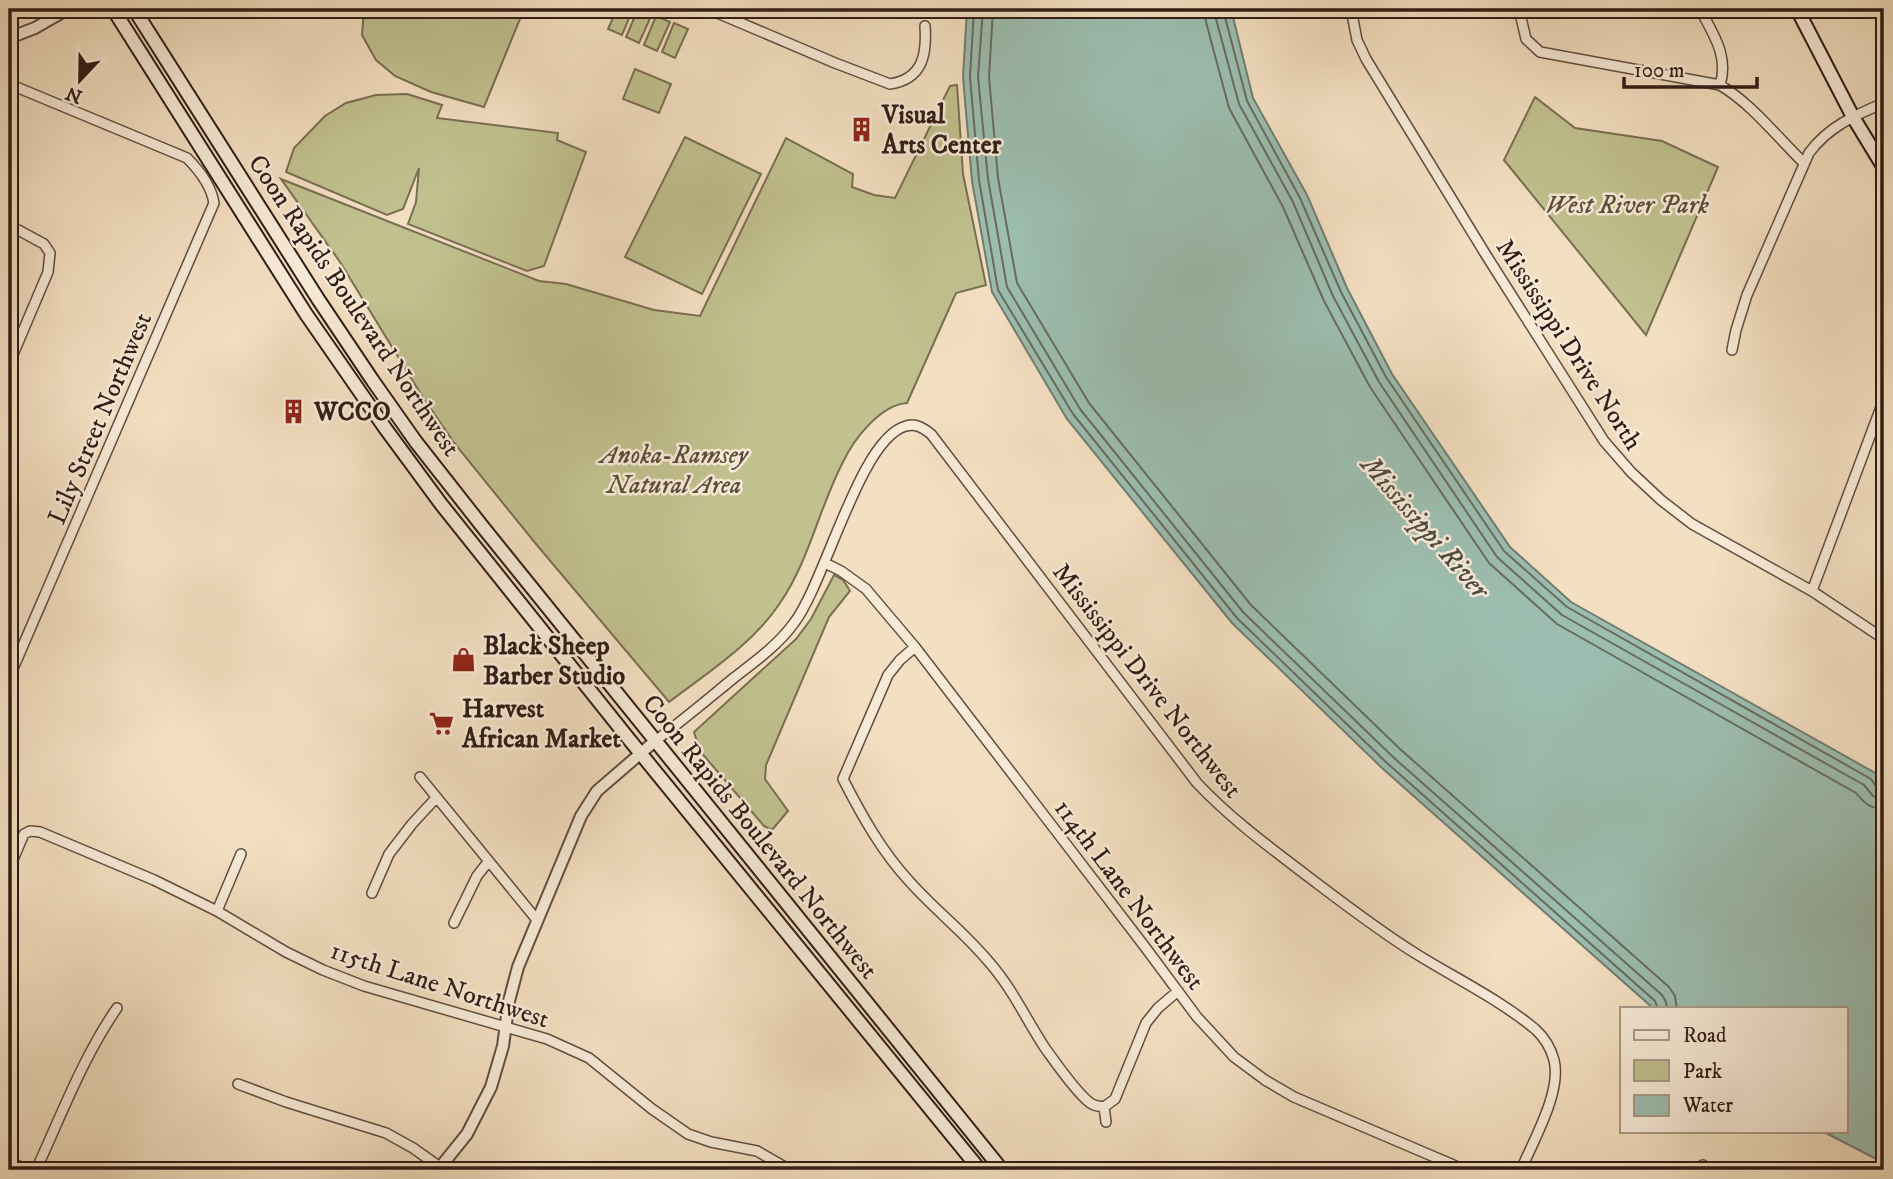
<svg xmlns="http://www.w3.org/2000/svg" width="1893" height="1179" font-family="'IM FELL DW Pica',serif">
<rect width="100%" height="100%" fill="#f3dfc1"/>
<filter id="stains"><feTurbulence type="fractalNoise" baseFrequency=".00286" numOctaves="4"/><feColorMatrix values="0 0 0 0 .2 0 0 0 0 .09 0 0 0 0 .02 0 0 0 .5 -.17"/></filter>
<radialGradient id="worn" r=".72"><stop offset=".6" stop-color="#630" stop-opacity="0"/><stop offset="1" stop-color="#630" stop-opacity=".3"/></radialGradient>
<path fill="#c1c08f" stroke="#796e52" stroke-width="2" d="M364 9H524L484 107 431 92 395 76 376 60 362 35Z
M617 9H633L622 35 608 29Z
M638 9 652 14 639 43 626 37Z
M656 16 670 22 657 51 644 45Z
M674 23 688 29 675 58 662 52Z
M635 69 671 84 659 113 623 99Z
M957 85 963 174 986 285 956 293 907 403C880 405 854 439 843 462 819 508 809 561 780 603 753 644 707 673 669 702L536 544 455 444 422 396 340 262 281 179 539 281 566 284 654 310 700 316 786 138 853 174 852 187 874 195 895 198 950 86Z
M407 94 442 105 437 118 558 133 557 140 586 152 544 266 527 271 408 224 416 202 419 168 403 209 387 215 286 172 294 148 325 116 346 103 376 95Z
M1535 97 1575 128 1662 141 1718 167 1646 335 1504 160Z
M685 137 761 174 702 294 625 257Z
M834 575 843 580 850 591 829 617 766 765 765 779 788 811 772 830 764 826 700 751 694 732 796 639 811 619Z"/>
<path fill="#9cbdaf" stroke="#717d71" stroke-width="2" d="M967 9H1231L1253 98 1307 195 1347 288 1392 374 1510 547 1571 602 1877 774 1884 789V1163L1824 1132H1846V1009H1654L1382 768 1232 623 1067 419 992 292 972 181 963 77Z"/>
<g fill="none" stroke-linecap="round" stroke-linejoin="round">
<path stroke="#666c62" stroke-width="2" d="M974 9 970 77 979 180 998 290 1073 414 1237 618 1387 763 1655 1001 1658 1009
M983 9 978 77 988 179 1007 287 1080 409 1243 612 1393 757 1662 995 1666 1002 1667 1009
M993 9 989 77 998 178 1017 283 1089 403 1251 605 1400 749 1669 987 1675 996 1677 1009
M1205 9 1206 22 1229 108 1283 207 1324 301 1370 387 1489 563 1557 624 1856 793C1864 803 1871 809 1884 809
M1216 9V19L1239 104 1293 202 1333 296 1379 382 1497 557 1562 615 1864 785 1873 796 1884 799
M1224 9 1225 17 1247 101 1300 198 1341 292 1386 377 1504 551 1567 607 1871 779 1877 788 1884 790"/>
<defs>
<path id="minor" d="M708 9 835 63 890 84C923 79 927 54 925 26
M1351 9 1357 40 1366 59 1486 255 1604 441 1631 472 1661 500 1692 524 1812 591 1884 639
M1519 9 1526 39 1540 52 1720 85C1753 105 1776 136 1804 163
M1700 9C1713 34 1729 56 1720 85
M9 84 187 158C199 170 211 185 214 203L12 671 9 670
M9 225 44 244 50 253 48 272 9 364
M1732 350 1736 330 1747 295 1809 153C1828 127 1855 115 1884 103
M825 563 841 571 866 589 915 647 1145 947 1197 1017 1234 1057 1265 1080 1294 1097 1465 1170
M1812 591 1884 399
M915 647 900 660 888 675 843 779C862 816 882 852 910 882 935 910 965 933 989 962 1012 988 1026 1019 1045 1048 1056 1063 1075 1091 1089 1102 1093 1106 1098 1106 1104 1107
M655 741C682 721 708 699 735 677 756 661 778 645 794 623 826 581 860 438 906 426 916 423 923 428 931 434L1197 783C1230 818 1268 846 1306 875 1343 903 1379 931 1418 955 1457 979 1500 1000 1535 1029 1544 1037 1551 1049 1554 1060 1562 1092 1533 1141 1521 1170
M420 777 537 920
M9 869 24 834 30 831 40 832 154 880 217 911 286 952 323 970 364 986 547 1039 589 1058 652 1109 688 1134 711 1142 757 1151 790 1170
M372 893 389 854 412 824 436 798
M217 911 241 854
M454 923 477 876 488 862
M238 1084 286 1102 386 1133 413 1148 444 1170
M1104 1107 1115 1099 1146 1023 1158 1008 1178 991
M1104 1107 1106 1122
M9 1162 28 1170
M36 1170C61 1116 83 1057 117 1008
M1701 1170 1703 1165 1711 1170"/>
<path id="tertiary" d="M9 38 35 28 68 9
M438 1170 467 1134 491 1087 503 1046 509 1001 518 967 581 816 597 791 655 741"/>
<path id="secondary" d="M113 9 306 314 385 428 441 504 628 738 980 1170
M134 9 318 299 373 381 416 442 482 526 1002 1170
M1797 9 1853 117 1884 168"/>
</defs>
<use href="#minor" stroke="#624d40" stroke-width="12"/>
<use href="#tertiary" stroke="#624d40" stroke-width="14"/>
<use href="#secondary" stroke="#311c15" stroke-width="16"/>
<use href="#minor" stroke="#f7ead7" stroke-width="9"/>
<use href="#tertiary" stroke="#f7ead7" stroke-width="10"/>
<use href="#secondary" stroke="#f7ead7" stroke-width="12"/>
</g>
<defs>
<symbol id="building-bare" viewBox="-9 -9 18 18"><path d="M-4-6H4V6H1V3H-1V6H-4ZM-2.5-4.3h1.7v1.8h-1.7ZM.8-4.3h1.7v1.8H.8ZM-2.5-1h1.7V.8h-1.7ZM.8-1h1.7V.8H.8Z" fill="#8f2418" stroke="#f7ead7" stroke-width="2.5" paint-order="stroke"/></symbol>
<symbol id="shop-bare" viewBox="-9 -9 18 18"><path d="M-5-2.5h2.3a2.7 3.5 0 0 1 5.4 0H5L5.5 6h-11ZM-1.5-2.5h3a1.5 2.3 0 0 0-3 0Z" fill="#8f2418" stroke="#f7ead7" stroke-width="2.5" paint-order="stroke"/></symbol>
<symbol id="supermarket-bare" viewBox="-9 -9 18 18"><path d="M-6-5.5h2.5l.6 2H6L4.5 2H-2.5L-4.4-4H-6ZM-1.5 3.2a1.3 1.3 0 1 0 .1 0ZM3 3.2a1.3 1.3 0 1 0 .1 0Z" fill="#8f2418" stroke="#f7ead7" stroke-width="2.5" paint-order="stroke"/></symbol>
</defs>
<g fill-rule="evenodd">
<use href="#building-bare" x="844" y="112" width="35" height="35"/>
<use href="#building-bare" x="276" y="394" width="35" height="35"/>
<use href="#shop-bare" x="446" y="642" width="35" height="35"/>
<use href="#supermarket-bare" x="424" y="706" width="35" height="35"/>
</g>
<g text-anchor="middle" stroke-width="5" stroke-linejoin="round" paint-order="stroke">
<g font-size="26" font-weight="bold" fill="#311c15" stroke="#f7ead7" text-anchor="start">
<text x="882" y="123">Visual<tspan x="882" dy="30">Arts Center</tspan></text>
<text x="314" y="420">WCCO</text>
<text x="483" y="654">Black Sheep<tspan x="483" dy="30">Barber Studio</tspan></text>
<text x="462" y="717">Harvest<tspan x="462" dy="30">African Market</tspan></text>
</g>
<g font-size="26" font-style="italic" fill="#5c4d3a" stroke="#f7ead7">
<text x="1627" y="213">West River Park</text>
<text x="674" y="463">Anoka-Ramsey<tspan x="674" dy="30">Natural Area</tspan></text>
</g>
<g font-size="26" fill="#311c15" stroke="#f7ead7">
<text transform="translate(355 305) rotate(56)" y="9">Coon Rapids Boulevard Northwest</text>
<text transform="translate(1570 344) rotate(57)" y="9">Mississippi Drive North</text>
<text transform="translate(99 418) rotate(-67)" y="9">Lily Street Northwest</text>
<text transform="translate(1148 680) rotate(52)" y="9">Mississippi Drive Northwest</text>
<text transform="translate(761 836) rotate(51)" y="9">Coon Rapids Boulevard Northwest</text>
<text transform="translate(1130 894) rotate(53)" y="9">114th Lane Northwest</text>
<text transform="translate(440 984) rotate(18)" y="9">115th Lane Northwest</text>
</g>
<g font-size="28" font-style="italic" fill="#514c43" stroke="#f7ead7">
<text transform="translate(1426 526) rotate(49)" y="10">Mississippi River</text>
</g>
</g>
<rect width="1893" height="1179" fill="none" stroke="#f3dfc1" stroke-width="35"/>
<rect x="10" y="10" width="1872" height="1158" fill="none" stroke="#311c15" stroke-width="3.5"/>
<rect x="18" y="18" width="1858" height="1144" fill="none" stroke="#311c15" stroke-width="2"/>
<rect x="1620" y="1007" width="228" height="126" fill="#f7ead7" stroke="#a89889" stroke-width="2"/>
<rect x="1634" y="1030" width="35" height="10" fill="#f7ead7" stroke="#a89889" stroke-width="2"/>
<text x="1683" y="1042" font-size="21" fill="#311c15">Road</text>
<rect x="1634" y="1060" width="35" height="21" fill="#c1c08f" stroke="#a89889" stroke-width="2"/>
<text x="1683" y="1078" font-size="21" fill="#311c15">Park</text>
<rect x="1634" y="1095" width="35" height="21" fill="#9cbdaf" stroke="#a89889" stroke-width="2"/>
<text x="1683" y="1112" font-size="21" fill="#311c15">Water</text>
<g transform="translate(80 80) rotate(202)" stroke="#f7ead7" stroke-width="5" paint-order="stroke">
<path d="M0-5L12 26L0 18L-12 26Z" fill="#311c15"/>
<text y="-10" font-size="19" font-weight="bold" text-anchor="middle" fill="#311c15">N</text>
</g>
<path d="M1624 77v10h133v-10" fill="none" stroke="#311c15" stroke-width="3.5"/>
<text x="1634" y="77" font-size="21" fill="#311c15" stroke="#f7ead7" stroke-width="5" paint-order="stroke">100 m</text>
<rect width="100%" height="100%" filter="url(#stains)"/>
<rect width="100%" height="100%" fill="url(#worn)"/>
</svg>
